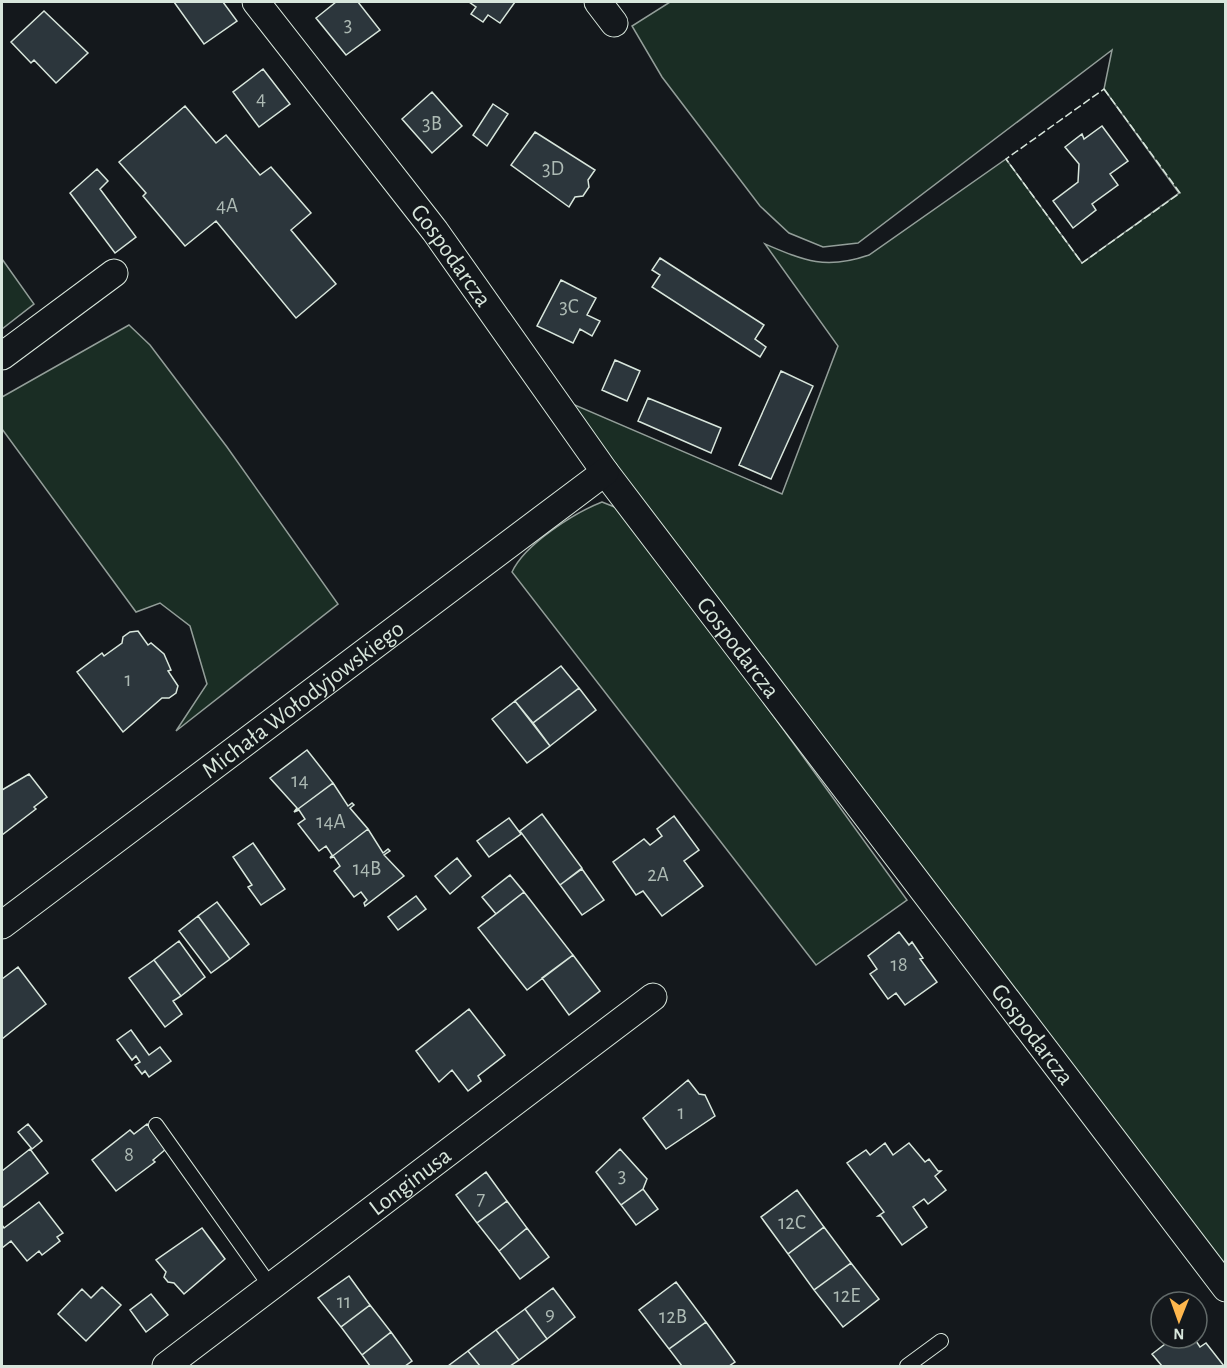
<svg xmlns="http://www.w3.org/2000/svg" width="1227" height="1368" font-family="'Alegreya Sans',sans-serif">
<rect width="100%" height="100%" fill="#14181c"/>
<path fill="#1a2d24" stroke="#939e99" stroke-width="1.5" d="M670 2H1225V1277L561 399 782 494 838 346 765 244C805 261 826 270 869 255L1006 159 1082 263 1179 193 1104 89 1112 50 858 243 823 247 789 233 760 206 662 77 632 26Z
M2 259 34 304 2 329Z
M129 325 150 345 227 447 338 604 176 731 207 684 190 626 160 603 136 612 2 429V397Z
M602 502 617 508 633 522 907 900 816 965 512 572C525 544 574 513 602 502Z"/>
<path fill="#2c363c" stroke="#d8e6dc" stroke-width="1.5" d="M174 2H223L237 21 204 44Z
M336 2H358L380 30 346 55 316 18Z
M469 2H515L500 23 488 15 483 22 471 14 476 7Z
M44 11 88 53 56 83 34 60 31 63 11 42Z
M263 69 290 104 259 127 233 92Z
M432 92 462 126 432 153 402 119Z
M493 104 508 114 487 146 473 135Z
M185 106 216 143 226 135 260 175 271 167 311 213 291 230 336 284 296 318 216 221 185 246 143 196 146 193 119 162Z
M1102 126 1128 161 1110 174 1118 185 1092 204 1096 210 1073 228 1053 201 1078 182 1079 164 1065 147 1082 134 1084 139Z
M535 132 595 170 588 180 589 187 583 196 575 197 569 207 511 165Z
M97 169 108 181 100 189 136 237 115 253 70 193Z
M660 258 764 325 755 339 766 347 760 357 652 287 660 275 652 270Z
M561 280 596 298 587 315 600 321 592 336 580 329 573 343 537 326Z
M615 360 640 371 627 401 602 390Z
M781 371 813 386 771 479 739 465Z
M648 398 721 428 711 453 638 421Z
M138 631 148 645 151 643 164 654 171 670 168 671 178 686 176 693 169 698H162L123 732 77 672 102 653 104 656 122 643 123 637 130 632Z
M561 666 579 688 533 723 515 701Z
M579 688 596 710 550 746 533 723Z
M515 701 550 746 527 763 492 719Z
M307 750 333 783 294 812 297 808 270 778Z
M29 774 47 797 34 807 36 809 2 835V790Z
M333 783 348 806 352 803 354 805 350 808 368 829 330 858 332 855 326 846 319 851 298 824 305 819 299 810 294 812Z
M542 814 582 868 560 885 520 831Z
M674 816 699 850 684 861 703 886 662 916 643 891 636 895 613 862 644 839 650 845 662 836 657 829Z
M509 818 521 834 489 857 477 841Z
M368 829 383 853 388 849 390 851 384 855 404 876 365 906 364 903 367 900 361 892 354 897 334 871 340 866 334 857 330 858Z
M253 843 285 889 261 905 248 887 252 885 233 857Z
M457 858 471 876 450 894 435 876Z
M582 869 604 900 582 915 560 885Z
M510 875 524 892 496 914 482 897Z
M524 892 573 955 527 990 478 928Z
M416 896 426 909 398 930 388 917Z
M217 902 249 944 230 959 198 916Z
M198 916 230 959 211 973 179 931Z
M899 932 909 945 912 942 923 958 920 959 937 982 905 1005 896 993 888 999 870 974 877 969 868 956Z
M179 941 205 977 181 996 154 960Z
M573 955 600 991 569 1015 542 978Z
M154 960 181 996 173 1001 182 1014 165 1027 129 978Z
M18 967 46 1004 2 1039V979Z
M469 1009 505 1055 478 1076 481 1081 468 1091 452 1070 439 1082 416 1051Z
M131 1030 149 1055 160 1047 171 1061 149 1077 145 1071 142 1074 135 1065 140 1062 136 1056 132 1060 117 1040Z
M688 1080 699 1094 705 1095 715 1116 666 1149 643 1118Z
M28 1124 42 1141 32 1149 18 1132Z
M147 1124 166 1149 153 1160 155 1162 116 1191 92 1160 130 1130 134 1134Z
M885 1143 893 1155 909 1143 925 1162 929 1159 938 1171H941L935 1176 946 1190 928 1204 924 1199 913 1207 927 1227 902 1245 881 1216H878L884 1212 847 1163 866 1150 870 1155Z
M30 1149 48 1173 2 1208V1171Z
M620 1149 647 1179 643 1189 621 1205 596 1172Z
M486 1172 507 1201 477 1223 456 1195Z
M643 1189 658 1209 636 1225 621 1205Z
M797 1190 824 1227 788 1254 761 1217Z
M507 1201 527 1228 499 1251 477 1223Z
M39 1202 63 1233 57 1237 60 1241 42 1255 39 1251 27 1261 11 1241 2 1248V1225L4 1228Z
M824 1227 851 1263 814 1290 788 1254Z
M202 1228 225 1259 184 1294 174 1283 168 1282 164 1277 166 1272 156 1260Z
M527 1228 549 1257 520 1279 499 1251Z
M851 1263 879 1299 843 1327 814 1290Z
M349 1276 370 1305 341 1327 318 1298Z
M676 1282 706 1322 669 1349 639 1310Z
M102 1287 121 1305 86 1341 58 1314 82 1289 91 1298Z
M553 1288 575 1317 547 1339 525 1309Z
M151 1294 168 1315 146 1332 130 1310Z
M370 1305 391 1332 362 1355 341 1327Z
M525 1309 547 1339 519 1360 496 1330Z
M706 1322 735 1362 729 1366H682L669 1349Z
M496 1330 519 1360 510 1366H480L468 1351Z
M391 1332 412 1361 405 1366H370L362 1355Z
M1173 1338H1194L1200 1347 1206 1343 1224 1366H1162L1152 1354Z
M468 1351 480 1366H448Z"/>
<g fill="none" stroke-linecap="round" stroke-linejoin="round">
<defs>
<path id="lane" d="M156 1125 271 1287
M907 1366 941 1341"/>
<g id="street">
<path id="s1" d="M256 2 435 231 605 472 1226 1288"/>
<path d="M598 2 614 23"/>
<path d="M2 356 114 273"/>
<path id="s2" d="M2 925 605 472"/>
<path id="s3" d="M166 1366 653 997"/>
</g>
</defs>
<use href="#lane" stroke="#d8e6dc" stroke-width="16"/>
<use href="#street" stroke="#d8e6dc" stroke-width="29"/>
<use href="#lane" stroke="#14181c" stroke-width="14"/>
<use href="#street" stroke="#14181c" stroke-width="27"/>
<path stroke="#d8e6dc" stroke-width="1.5" stroke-dasharray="8 3" stroke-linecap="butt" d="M1104 89 1180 193 1082 263 1006 159Z"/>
</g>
<g text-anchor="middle" stroke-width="4.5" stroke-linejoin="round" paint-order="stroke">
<g font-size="21" fill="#adbab4">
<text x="348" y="31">3</text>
<text x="261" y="105">4</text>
<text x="432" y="130">3B</text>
<text x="553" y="175">3D</text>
<text x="227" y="212">4A</text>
<text x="569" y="313">3C</text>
<text x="128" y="686">1</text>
<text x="300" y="787">14</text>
<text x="331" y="828">14A</text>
<text x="367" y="875">14B</text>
<text x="658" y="881">2A</text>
<text x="899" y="971">18</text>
<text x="681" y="1119">1</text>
<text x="129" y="1161">8</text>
<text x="622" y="1182">3</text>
<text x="481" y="1205">7</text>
<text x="792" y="1229">12C</text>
<text x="847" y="1302">12E</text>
<text x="344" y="1308">11</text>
<text x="550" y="1320">9</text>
<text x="673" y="1323">12B</text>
</g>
<g font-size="24" fill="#d8e6dc" stroke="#14181c">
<text dy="8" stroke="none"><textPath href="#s1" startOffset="320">Gospodarcza</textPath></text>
<text dy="8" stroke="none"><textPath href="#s1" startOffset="806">Gospodarcza</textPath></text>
<text dy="8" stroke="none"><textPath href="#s2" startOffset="376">Michała Wołodyjowskiego</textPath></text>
<text dy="8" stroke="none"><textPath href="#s1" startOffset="1292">Gospodarcza</textPath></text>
<text dy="8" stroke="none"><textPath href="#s3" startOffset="306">Longinusa</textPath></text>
</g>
</g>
<rect width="1227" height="1368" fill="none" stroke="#d8e6dc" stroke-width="6"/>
<g transform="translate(1179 1320) rotate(181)"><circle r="28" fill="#14181c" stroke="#626a69" stroke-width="1.5"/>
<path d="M0-4.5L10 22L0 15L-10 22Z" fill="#ffb74d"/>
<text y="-9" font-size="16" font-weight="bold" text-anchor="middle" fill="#d8e6dc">N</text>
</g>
</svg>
